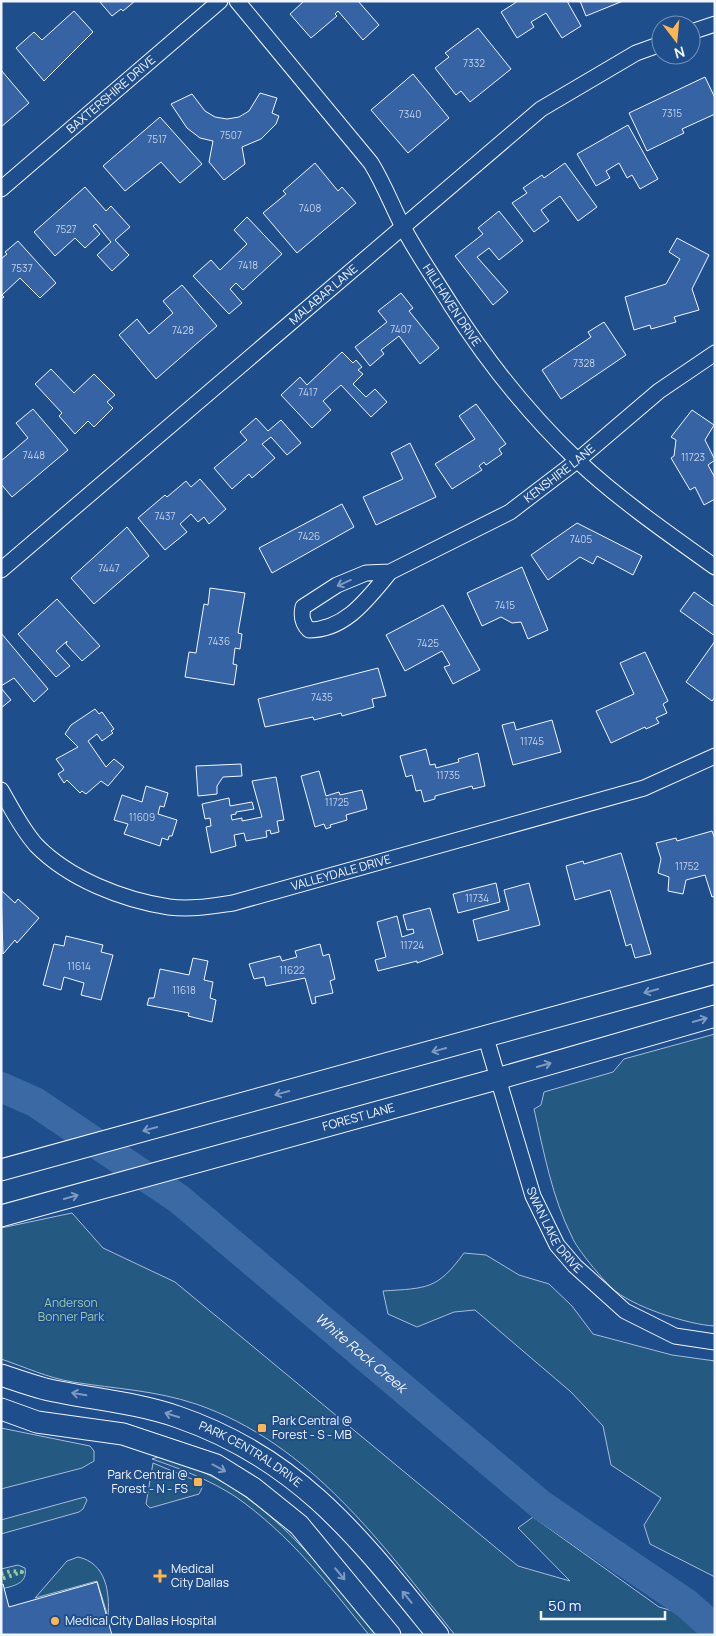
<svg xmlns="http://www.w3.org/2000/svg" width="716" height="1636" font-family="Manrope,sans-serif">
<rect width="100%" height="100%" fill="#1f4e8c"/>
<path fill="#245a82" stroke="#a8bbd7" d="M715 1034V1326C689 1325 630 1306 612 1288 602 1279 577 1249 572 1237 552 1197 544 1153 534 1109L541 1105 544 1092 613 1072 624 1059Z
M72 1213 103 1248 175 1282 518 1566 570 1581 518 1528 533 1517 659 1607 687 1615 711 1635H455C382 1544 310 1443 196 1404 154 1390 116 1389 73 1382 48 1378 25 1367 1 1359V1228Z
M464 1253 486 1255 519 1275 549 1284 572 1306 593 1334 672 1355 715 1361V1577L650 1544 644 1525 661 1498 611 1465 603 1426 571 1392 475 1310 454 1312 417 1327 388 1314 383 1291C427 1288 437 1290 464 1253Z
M1 1428 90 1446 94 1451V1461L82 1468 1 1489Z
M158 1457C257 1479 316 1562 377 1635H369C329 1585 289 1534 236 1497 210 1480 181 1469 152 1459Z
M153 1463 204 1484 199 1494 150 1508 146 1504Z
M81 1498 85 1497 87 1500 83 1509 79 1512 1 1534V1520Z
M78 1557C106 1563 110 1592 108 1617L97 1581 35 1598 67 1561Z
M18 1565 25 1568C28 1584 13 1586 1 1589V1569Z"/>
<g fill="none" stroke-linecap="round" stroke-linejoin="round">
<path stroke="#3b69a3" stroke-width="30" id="s1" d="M1 1087 35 1102 179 1199 541 1505 687 1604 715 1629"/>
</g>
<path fill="#3563a3" stroke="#f2f6ff" d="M99 1H135L123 11 121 9 112 16Z
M304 1H358L379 25 363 40 338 11 335 14 337 16 311 38 290 14Z
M518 1H567L581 26 562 38 546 13 531 22 534 27 517 38 501 12Z
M580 1H623L586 16Z
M74 11 93 32 44 81 16 48 34 32 42 40Z
M478 28 511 69 470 102 461 91 456 95 435 68 449 57 445 53Z
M1 70 29 103 1 127Z
M413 74 449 118 408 153 371 110Z
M705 77 715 98V114L682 129 684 133 647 151 629 113Z
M260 93 277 98 272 113 279 116 276 124 261 139 242 147 245 164 224 180 209 162 213 141 200 138 187 128 171 104 192 94 205 111 215 117 227 119 239 117 249 111Z
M160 117 202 164 180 183 161 162 125 191 103 166Z
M628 125 658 179 640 189 632 175 627 178 619 163 606 171 610 178 596 186 577 154Z
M315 163 338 191 342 187 356 203 297 253 263 213 286 194 283 191Z
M565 163 597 207 578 221 560 196 541 210 549 221 534 232 512 203 527 193 523 188 542 175 544 178Z
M85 187 106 211 111 206 130 227 115 240 129 255 112 271 97 255 111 242 96 224 93 226 100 234 85 248 75 238 55 256 34 232Z
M499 211 523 241 499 260 489 248 477 257 508 292 493 305 455 256 483 234 478 228Z
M247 217 282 254 243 290 236 283 230 289 242 303 229 314 193 276 211 260 220 270 247 244 234 230Z
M677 238 709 255 692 289 699 310 674 317 676 322 651 329 650 325 634 330 625 297 666 284 680 259 669 252Z
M18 241 56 283 40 298 20 278 2 295 4 297 1 299V259L7 254 5 252Z
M182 285 217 326 156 379 119 335 137 319 149 334 173 313 163 301Z
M401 293 413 308 409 311 439 348 420 364 399 336 381 350 384 354 370 366 355 347 387 322 378 311Z
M604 322 626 355 561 399 542 370 591 337 588 332Z
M342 352 353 363 356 360 362 367 358 370 363 374 353 384 366 397 375 389 387 402 371 417 341 385 323 401 331 410 312 428 281 395 300 377 307 385Z
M51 369 74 393 94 374 115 395 107 402 113 408 94 427 88 421 75 434 59 416 62 413 35 384Z
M476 404 506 444 499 449 502 454 486 465 484 462 479 466 482 470 452 489 435 464 475 439 459 416Z
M33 409 68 450 12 497 1 484V461L28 438 16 423Z
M692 410 714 425 705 440 715 460 708 465 715 478V499L704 505 695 487 690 490 671 458 674 456 676 440 671 437Z
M256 418 268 431 281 420 301 443 287 455 271 437 262 444 275 458 252 478 249 474 232 489 214 468 247 440 240 432Z
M410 443 436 497 376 525 363 497 403 479 391 453Z
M200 479 226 509 209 524 204 517 198 522 191 514 180 524 187 532 165 550 138 518 165 495 167 497 186 481 191 487Z
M342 504 354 527 272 573 259 548Z
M577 523 642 556 633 575 597 556 593 564 580 557 548 580 531 555Z
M127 527 149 556 94 604 71 578Z
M522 567 548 630 528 639 521 622 512 623 501 617 482 626 467 593Z
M210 588 245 593 238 633 242 634 240 649 235 648 233 664 237 665 234 685 185 677 189 652 196 653 204 604 208 605Z
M694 592 715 607V636L680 611Z
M57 599 100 646 82 661 66 644 67 641 56 651 70 666 56 677 18 634Z
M443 605 480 670 453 684 444 667 450 665 442 651 405 671 386 635Z
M1 633 48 689 34 702 14 678 1 686Z
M715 641V697L712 701 686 682Z
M645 652 668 701 663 704 667 713 656 718 659 723 646 729 645 727 611 743 596 711 634 694 620 663Z
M378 668 386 696 372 699 374 707 342 716 341 713 314 720 313 717 265 727 258 699Z
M1 688 11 700 1 708Z
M95 709 99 714 102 712 114 729 111 731 113 733 102 741 97 734 88 741 106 767 114 759 124 767 108 786 101 781 86 794 82 791 80 793 67 780 64 783 58 774 64 770 56 759 78 747 65 734 71 725Z
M552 720 561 752 513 765 502 725 514 722 516 730Z
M426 749 430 765 435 764 436 768 459 762 458 759 478 753 485 786 473 789 472 786 435 796V799L424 802 421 790 416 791 412 775 406 777 400 756Z
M241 764 242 776 223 777 217 786V794L198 796 196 766Z
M319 771 326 796 339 792 340 795 362 790 367 809 346 815 347 820 330 825 331 827 326 829 324 824 315 827 301 776Z
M276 777 284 820 277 821 279 832 271 834 270 830 266 831 267 837 246 841 244 833 234 835 236 846 211 853 206 827 211 826 210 818 205 819 202 804 229 798 230 806 252 802 254 809 236 812V814L231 815 232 820 242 818V821L262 817 252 781Z
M146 786 168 793 164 807 160 806 158 814 177 820 172 836H169L168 840 162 838 160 846 124 834 128 824 114 820 122 795 142 802Z
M712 831 715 839V896L712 897 705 875 686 880 683 894 668 891 669 877 658 873 661 859 656 843 676 838 677 841Z
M621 853 651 954 635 958 631 944 626 946 610 890 575 900 566 866 583 861 584 864Z
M496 883 500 902 458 913 453 894Z
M529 883 540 925 478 941 473 920 509 910 504 890Z
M1 890 15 903 18 899 39 918 17 943 15 940 3 954Z
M430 908 443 954 417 963V961L378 971 375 960 386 957 377 922 397 916 402 937 414 933 413 929 407 930 403 915Z
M66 936 103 945 101 952 113 955 101 1000 81 995 84 983 64 977 61 990 43 985 54 944 64 946Z
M320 944 323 956 329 954 335 979 330 981 333 993 315 997 316 1003 312 1004 305 978 266 986 264 977 254 979 249 964 280 956 282 961 297 957 295 951Z
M193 958 208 961 204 980 213 982 210 998 216 1000 212 1022 188 1016 189 1013 147 1005 149 998H154L160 969 189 975Z
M97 1582 112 1635H1V1585L3 1584 9 1607Z"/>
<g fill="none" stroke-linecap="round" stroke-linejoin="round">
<defs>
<g id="minor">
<path id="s2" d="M237 1 371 163C384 184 392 206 403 227 417 254 435 279 451 305 486 360 529 414 577 460 617 498 670 535 715 567"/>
<path d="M691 32 715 24"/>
<path id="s3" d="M1 189 220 1"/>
<path id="s4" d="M1 570 541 109 636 53 661 44"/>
<path id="s5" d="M390 572C368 598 346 630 309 630 302 623 301 616 303 607L337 585 366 573 390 572 510 512 578 460 659 391 715 353"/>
<path id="s6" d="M1 790C12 809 21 828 36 845 69 879 123 900 169 907 191 910 212 906 233 903L644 788 715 756"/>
<path id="s7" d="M486 1038 533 1196 557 1245 575 1266 625 1311 675 1336 715 1342"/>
</g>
<g id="secondary">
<path d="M1 1170 715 973"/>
<path id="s8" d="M1 1216 497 1079 715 1016"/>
<path id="s9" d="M1 1375C16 1380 30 1385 45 1389 89 1399 135 1402 178 1417 300 1459 360 1539 438 1635"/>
<path d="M1 1409 37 1422 123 1434 216 1465 253 1488 299 1525 390 1635"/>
</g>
</defs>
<use href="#minor" stroke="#f2f6ff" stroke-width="17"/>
<use href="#secondary" stroke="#f2f6ff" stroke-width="23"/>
<use href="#minor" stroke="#1f4e8c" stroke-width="15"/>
<use href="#secondary" stroke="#1f4e8c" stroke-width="21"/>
<path stroke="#97c8a6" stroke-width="4" stroke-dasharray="2.5 4" stroke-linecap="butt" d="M1 1574 11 1571 22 1572 1 1579"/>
</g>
<defs><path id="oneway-shaft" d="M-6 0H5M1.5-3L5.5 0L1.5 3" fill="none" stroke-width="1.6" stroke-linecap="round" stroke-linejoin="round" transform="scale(1.25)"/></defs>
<g stroke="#7e9ac0">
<use href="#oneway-shaft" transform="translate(344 583) rotate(156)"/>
<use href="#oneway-shaft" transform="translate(651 991) rotate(164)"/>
<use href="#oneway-shaft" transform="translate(700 1020) rotate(-16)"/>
<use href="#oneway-shaft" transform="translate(439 1050) rotate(165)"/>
<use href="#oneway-shaft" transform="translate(544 1065) rotate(-16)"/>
<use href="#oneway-shaft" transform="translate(282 1093) rotate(165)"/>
<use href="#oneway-shaft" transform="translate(150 1129) rotate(165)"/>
<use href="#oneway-shaft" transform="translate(71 1197) rotate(-16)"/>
<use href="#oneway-shaft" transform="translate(79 1394) rotate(-171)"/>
<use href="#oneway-shaft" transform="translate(172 1415) rotate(-163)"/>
<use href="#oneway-shaft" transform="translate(219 1468) rotate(28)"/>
<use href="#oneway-shaft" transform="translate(340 1574) rotate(50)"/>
<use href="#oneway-shaft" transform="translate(407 1597) rotate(-129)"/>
</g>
<g fill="#ffb74d" stroke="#1f4e8c" stroke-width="2">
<rect x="257" y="1423" width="10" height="10" rx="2.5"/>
<rect x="193" y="1477" width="10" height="10" rx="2.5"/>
<path d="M157.5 1568.5h5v5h5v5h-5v5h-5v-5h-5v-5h5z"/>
<circle cx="55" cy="1621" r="5"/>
</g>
<g text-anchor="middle" stroke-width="4" stroke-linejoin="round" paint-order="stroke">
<g font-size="10" fill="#c3d1e8">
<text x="474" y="67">7332</text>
<text x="672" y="117">7315</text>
<text x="410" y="118">7340</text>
<text x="231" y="139">7507</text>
<text x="157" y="143">7517</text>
<text x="310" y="212">7408</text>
<text x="66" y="233">7527</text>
<text x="248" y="269">7418</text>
<text x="22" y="272">7537</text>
<text x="401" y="333">7407</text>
<text x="183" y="334">7428</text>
<text x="584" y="367">7328</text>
<text x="308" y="396">7417</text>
<text x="34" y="459">7448</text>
<text x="693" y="461">11723</text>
<text x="165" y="520">7437</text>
<text x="309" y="540">7426</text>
<text x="581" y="543">7405</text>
<text x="109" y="572">7447</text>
<text x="505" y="609">7415</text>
<text x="219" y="645">7436</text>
<text x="428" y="647">7425</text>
<text x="322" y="701">7435</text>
<text x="532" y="745">11745</text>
<text x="448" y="779">11735</text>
<text x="337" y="806">11725</text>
<text x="142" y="821">11609</text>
<text x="687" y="870">11752</text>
<text x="477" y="902">11734</text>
<text x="412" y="949">11724</text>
<text x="79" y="970">11614</text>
<text x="292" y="974">11622</text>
<text x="184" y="994">11618</text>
</g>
<g font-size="12" fill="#f2f6ff" stroke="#1f4e8c">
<text dy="4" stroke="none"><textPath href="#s3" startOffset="145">BAXTERSHIRE DRIVE</textPath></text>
<text dy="4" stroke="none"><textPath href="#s4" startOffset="424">MALABAR LANE</textPath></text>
<text dy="4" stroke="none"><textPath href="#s2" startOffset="374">HILLHAVEN DRIVE</textPath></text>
<text dy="4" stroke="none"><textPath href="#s5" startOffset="421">KENSHIRE LANE</textPath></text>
<text dy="4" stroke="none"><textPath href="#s6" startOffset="391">VALLEYDALE DRIVE</textPath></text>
<text dy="4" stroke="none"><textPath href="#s8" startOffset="371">FOREST LANE</textPath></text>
<text dy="4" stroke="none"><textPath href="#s7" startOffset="205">SWAN LAKE DRIVE</textPath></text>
<text dy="4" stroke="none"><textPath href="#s9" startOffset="264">PARK CENTRAL DRIVE</textPath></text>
</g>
<g font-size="12" fill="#97c8a6" stroke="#1f4e8c">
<text x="71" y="1307">Anderson<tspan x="71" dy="14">Bonner Park</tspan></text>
</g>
<g font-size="12" fill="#f2f6ff" stroke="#1f4e8c" text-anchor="start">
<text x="272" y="1425">Park Central @<tspan x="272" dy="14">Forest - S - MB</tspan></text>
<text x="188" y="1479" text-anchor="end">Park Central @<tspan x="188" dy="14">Forest - N - FS</tspan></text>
<text x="171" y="1573">Medical<tspan x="171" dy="14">City Dallas</tspan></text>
<text x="65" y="1625">Medical City Dallas Hospital</text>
</g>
<g font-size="14" font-style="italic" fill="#f2f6ff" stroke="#1f4e8c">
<text dy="5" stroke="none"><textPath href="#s1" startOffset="449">White Rock Creek</textPath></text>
</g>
</g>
<rect width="716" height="1636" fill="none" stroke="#f2f6ff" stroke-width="5"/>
<g transform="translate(676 40) rotate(164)"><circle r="24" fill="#1f4e8c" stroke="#7391ba"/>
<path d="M0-4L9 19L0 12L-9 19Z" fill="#ffb74d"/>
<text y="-8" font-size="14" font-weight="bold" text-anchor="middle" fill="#f2f6ff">N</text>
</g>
<path d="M541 1611v8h124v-8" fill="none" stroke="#f2f6ff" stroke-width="2.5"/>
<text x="548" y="1611" font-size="15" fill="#f2f6ff" stroke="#1f4e8c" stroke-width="4" paint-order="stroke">50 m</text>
</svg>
